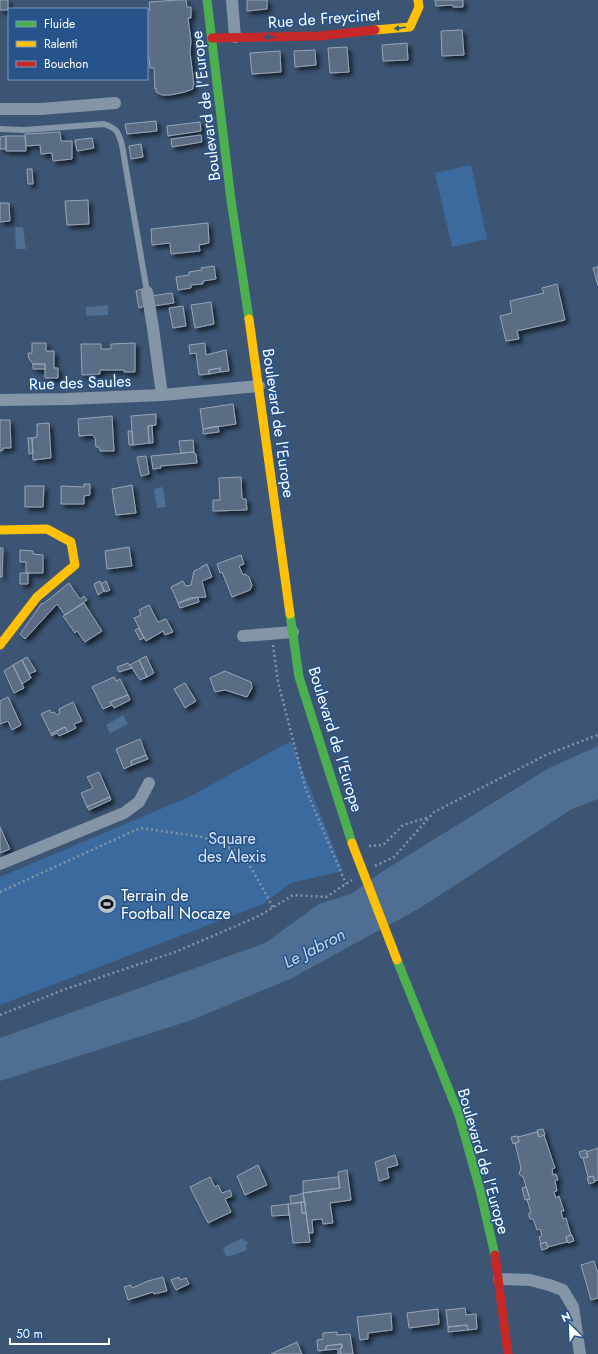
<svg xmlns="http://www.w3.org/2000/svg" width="598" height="1354" font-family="Jost,sans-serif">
<defs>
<filter id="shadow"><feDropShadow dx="3.5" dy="3.5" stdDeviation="2" flood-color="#0009"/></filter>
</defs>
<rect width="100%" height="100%" fill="#3c5574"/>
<path fill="#3b6a9f" d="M471 165 487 239 452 247 435 173Z
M291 741 343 871 290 883 263 904 0 1005V877L189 797Z"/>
<path fill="#4e6e93" d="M15 227H23L26 249H16Z
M108 305V315L86 316V307Z
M163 487 166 507 157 508 154 489Z
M123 715 128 724 110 733 106 725Z
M598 746V799L572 809 420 908 290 979 192 1020 0 1081V1038L265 943 319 904 353 893 383 871 549 768Z
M243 1238 244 1241H246L248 1243 246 1246 247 1250 230 1256H226L223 1249 226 1246Z"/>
<path fill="#5a6d85" stroke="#97a5b7" filter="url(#shadow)" d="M0 0H8V10H0Z
M178 0H186L187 7H191V18H188L191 41 190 52 194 85H193V89L185 92 170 95H162L156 92V88L155 89 154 68H150L149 57H147V10H150L149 2Z
M247 0H267V9L247 11Z
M435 0H463V7H453L452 5 436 6Z
M462 30 464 55 442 56 441 31Z
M407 43 408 60 383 61 382 45Z
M347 47 349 72 330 73 328 48Z
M315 50 316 65 295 67 294 51Z
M280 51 281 72 252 74 250 53Z
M156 121 157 131 127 134 125 124Z
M200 122 201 131 168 136 167 126Z
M60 132 61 141H72V159L53 161 52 153 41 154 40 145 26 146 25 134Z
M201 135 202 142 172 147 171 139Z
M6 136V149H0V137Z
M6 136H25L26 151H6Z
M92 138 94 148 77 151 75 140Z
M141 144 143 157 131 159 129 146Z
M27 169H32L33 184H28Z
M88 200 89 224 67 225 65 201Z
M0 203H9L10 221 0 222Z
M208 223 209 243 199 245 200 251 171 254 170 243 152 245 151 229Z
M214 266 216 279 203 281V284L191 285V288L178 290 176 277 189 275V272L202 270 201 268Z
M598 267V286L593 268Z
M557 284 565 320 517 331 519 339 506 341 500 316 512 313 510 301 544 293 542 288Z
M142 289 145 306 139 308 136 291Z
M172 293 174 303 153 306 151 296Z
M211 302 214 324 195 328 191 305Z
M183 306 186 326 173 328 169 308Z
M32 343H46V351H54V368H58V378H45V364H33L29 359 28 353H32Z
M135 343V372H124V370H100V374L82 375 81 344H101V349H111V344Z
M205 343 206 355 226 350 229 371 220 372V368L209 370V374L199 375 196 353 190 354 189 345Z
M33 364H45V369H33Z
M220 368V372L209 374V370Z
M233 404 236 424 203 429 200 409Z
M156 414V425L148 426 149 443 133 445 131 416Z
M112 416 114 451H100L99 447H96L95 438 92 435 79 436 78 419Z
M0 420H10L11 448H3V450L0 451Z
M49 423 51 458 33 460 32 438 37 437V424Z
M152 425 153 443H149L148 426Z
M218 426 219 432 203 434V429Z
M128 431H132L133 445H129Z
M28 438H32L33 453 29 454Z
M193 440 194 452 181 453 179 441Z
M194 452 195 454H196L197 463 160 466 161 468 153 469 151 456Z
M146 456 149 474 141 476 137 457Z
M241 477 242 499H246L247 510 213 511V500H220L219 478Z
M84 484H90V495L84 496V504H61V486L84 487Z
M132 485 136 513 116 515 112 489Z
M25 486H44L43 507H25Z
M129 547 132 566 107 569 105 551Z
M0 548H3L2 577H0Z
M20 550 33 551V554L43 555V573H26V562H20Z
M241 555 244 564 239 566 243 575 245 574 249 577 252 585 250 590 232 597 222 572 220 573 217 564Z
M207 564 212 577 202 581 206 597 190 598 178 603 171 587 183 581 186 586 191 585 194 571 201 568V567Z
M20 573H28V584H20Z
M100 581 104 591 98 595 94 584Z
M106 581 110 590 105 592 101 584Z
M69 583 80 599 84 596 87 600 65 615 57 604 25 639 20 634 42 603 43 604Z
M198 597 199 602 180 608 178 603Z
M84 603 102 631 85 642 77 631 75 633 63 616Z
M149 605 158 622 166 619 173 632 165 635 163 631 146 641 134 618 141 615 139 610Z
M139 628 144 638 140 640 135 630Z
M146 656 154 673 147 677 139 660Z
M27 657 36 671 29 674 31 678 22 660Z
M22 660 31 678 22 684 13 665Z
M139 660 147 677 140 680 130 665Z
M128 663 132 668 119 672 117 667Z
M13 665 24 688 14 693 4 671Z
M225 671 251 682 252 688 247 697 225 690 215 692 210 678Z
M114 677 116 681 120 679 128 695 110 702 112 705 103 709 92 687Z
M185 683 196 701 185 708 174 689Z
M128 695 130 700 114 708 110 702Z
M8 697 21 725 12 730 8 721 0 724V701Z
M73 702 82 721 74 724 76 728 68 732 65 727 51 734 41 714 50 710 51 713 54 712 57 715 60 713 59 709Z
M65 727 68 732 59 736 57 733 52 736 51 734Z
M140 739 146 755 131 761 132 765 124 769 116 749Z
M146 755 148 759 132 765 131 761Z
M99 772 110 797 87 807 81 793 93 788 87 777Z
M110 797 111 800 89 810 87 807Z
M0 827 10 849 0 853Z
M543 1129 545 1135 539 1137 537 1130Z
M537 1132 539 1137 544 1135 555 1168 552 1169 553 1175 556 1174 558 1180 555 1181 557 1191 554 1192 556 1198 559 1196 564 1211H561L563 1219 566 1218 571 1235 566 1237 567 1242 548 1247 546 1242 541 1244 539 1237 542 1236 540 1229 537 1230 533 1219H530L529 1216V1213L531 1212 527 1200 530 1199 523 1177 519 1174 521 1168 515 1143 519 1142 518 1137Z
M518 1136 519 1142 513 1144 511 1137Z
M598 1148V1180L595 1181 593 1176 588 1177 583 1158 588 1157 586 1152Z
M586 1150 588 1157 581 1158 579 1152Z
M395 1155 398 1165 387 1168 389 1178 379 1181 375 1162Z
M258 1165 267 1185 245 1195 237 1176Z
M347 1170 351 1200 330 1203 333 1223 323 1224 322 1219 312 1220 313 1233H309L303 1193 340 1188 338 1172Z
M593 1176 595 1182 589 1184 587 1178Z
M210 1177 215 1187 218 1185 222 1193 230 1190 232 1196 225 1199 231 1212 208 1223 190 1187Z
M338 1177 340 1188 303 1193V1181Z
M526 1187 530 1199 525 1200 522 1188Z
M303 1193 305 1202 291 1204 290 1196 298 1195Z
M301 1202 302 1213H306L310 1242 293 1243 288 1204Z
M301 1202H305L306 1213H302Z
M288 1204 289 1215 272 1216 271 1206Z
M571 1235H572L574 1241 568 1243 566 1237Z
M546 1242 548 1248 542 1250 540 1244Z
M594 1261 598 1273V1298L591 1300 581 1265Z
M163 1277 167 1291 154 1294 153 1292 128 1300 124 1287 131 1285 132 1288 148 1281Z
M179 1277 180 1280 186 1278 189 1284 176 1290 171 1280Z
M465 1308 466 1315 476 1314 477 1329 468 1330 467 1325 448 1327 446 1310Z
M438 1309 439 1324 409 1328 407 1313Z
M391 1313 392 1330 368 1333V1339L360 1340 357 1317Z
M467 1325 468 1330 448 1332V1327Z
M337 1332V1335L350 1334 353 1354H341L340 1348H342V1344L326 1346V1350L318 1351 317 1340 323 1339V1333Z
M297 1342 302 1354H271Z
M342 1344V1348H340L341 1354H338V1349L326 1350V1346Z"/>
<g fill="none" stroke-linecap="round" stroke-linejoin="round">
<path stroke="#8395a7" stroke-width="2.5" stroke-dasharray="2 3" stroke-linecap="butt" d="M273 645 278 682 306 790 346 884
M369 846 383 845 403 825 429 817
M375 866 394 857 434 812 548 754 598 735
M0 892 140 828 203 837 243 854 266 894 273 908
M0 1015 63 990 178 951 259 916 293 895 326 897 352 880"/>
<path stroke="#8395a7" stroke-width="6" d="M0 129 24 130 104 124C118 129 118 132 122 145L147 292"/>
<path stroke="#8395a7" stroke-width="12" d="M232 0 235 37
M0 109H41L115 103
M147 292 153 328 162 395 259 386
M0 400 66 399 162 395
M243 636 293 632
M0 864 124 813 139 802 149 783
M499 1279 530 1280 549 1285 563 1290 573 1307 580 1354"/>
<path stroke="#4caf50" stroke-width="9" d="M207 0 231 200 249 319
M290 614 299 677 352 843
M397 960 459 1115 480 1190 495 1255"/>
<path stroke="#ffc107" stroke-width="9" d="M375 30 410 27 419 7 418 0
M249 319 290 614
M0 530 47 529 71 542 75 565 37 597 0 645"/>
<path stroke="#c62828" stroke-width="9" d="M212 38 320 36 375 30
M495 1255 508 1354"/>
<path stroke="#ffc107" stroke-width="9" d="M352 843 397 960"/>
</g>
<defs><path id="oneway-solid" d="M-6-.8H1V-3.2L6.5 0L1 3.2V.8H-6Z"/></defs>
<g fill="#285887">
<use href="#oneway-solid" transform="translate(400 28) rotate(173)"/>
<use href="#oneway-solid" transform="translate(270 37) rotate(178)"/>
</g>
<defs>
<symbol id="stadium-disc" viewBox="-11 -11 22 22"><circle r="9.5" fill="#bbc4ce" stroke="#26538a"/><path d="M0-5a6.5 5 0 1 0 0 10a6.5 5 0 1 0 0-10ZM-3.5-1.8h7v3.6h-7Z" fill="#111"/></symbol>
</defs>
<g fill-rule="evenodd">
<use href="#stadium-disc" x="96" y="893" width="22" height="22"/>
</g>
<g text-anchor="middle" stroke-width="3" stroke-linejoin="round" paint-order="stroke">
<g font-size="16" fill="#fff" stroke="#26538a">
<text transform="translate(324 18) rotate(-4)" y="6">Rue de Freycinet</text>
<text transform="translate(205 106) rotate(-97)" y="6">Boulevard de l'Europe</text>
<text transform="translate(80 382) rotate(-2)" y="6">Rue des Saules</text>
<text transform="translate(279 423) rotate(82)" y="6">Boulevard de l'Europe</text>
<text transform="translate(336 739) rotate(73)" y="6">Boulevard de l'Europe</text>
<text transform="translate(484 1161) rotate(74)" y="6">Boulevard de l'Europe</text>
</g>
<g font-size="16" fill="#d8e6f7" stroke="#26538a">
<text x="232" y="844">Square<tspan x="232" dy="18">des Alexis</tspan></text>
</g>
<g font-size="16" fill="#fff" stroke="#26538a" text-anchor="start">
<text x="121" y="901">Terrain de<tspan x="121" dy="18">Football Nocaze</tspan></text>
</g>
<g font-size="17" font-style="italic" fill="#bfd7f1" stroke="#26538a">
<text transform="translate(314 948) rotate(-27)" y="6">Le Jabron</text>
</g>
</g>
<rect x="8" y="8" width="140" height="72" fill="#26538a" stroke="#7d98b9"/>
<rect x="16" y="21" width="20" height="6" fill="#4caf50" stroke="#7d98b9"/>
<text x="44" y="28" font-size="12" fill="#ffffff">Fluide</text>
<rect x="16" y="41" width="20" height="6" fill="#ffc107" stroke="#7d98b9"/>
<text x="44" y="48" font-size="12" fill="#ffffff">Ralenti</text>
<rect x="16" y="61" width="20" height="6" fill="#c62828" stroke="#7d98b9"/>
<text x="44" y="68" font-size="12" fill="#ffffff">Bouchon</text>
<g transform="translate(570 1326) rotate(336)" stroke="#26538a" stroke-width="3" paint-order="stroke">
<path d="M0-3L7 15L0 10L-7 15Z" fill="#ffffff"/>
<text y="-6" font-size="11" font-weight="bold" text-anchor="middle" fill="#ffffff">N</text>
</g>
<path d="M10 1338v6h99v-6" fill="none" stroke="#ffffff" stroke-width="2"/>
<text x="16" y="1338" font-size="12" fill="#ffffff" stroke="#26538a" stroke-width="3" paint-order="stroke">50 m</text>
</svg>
